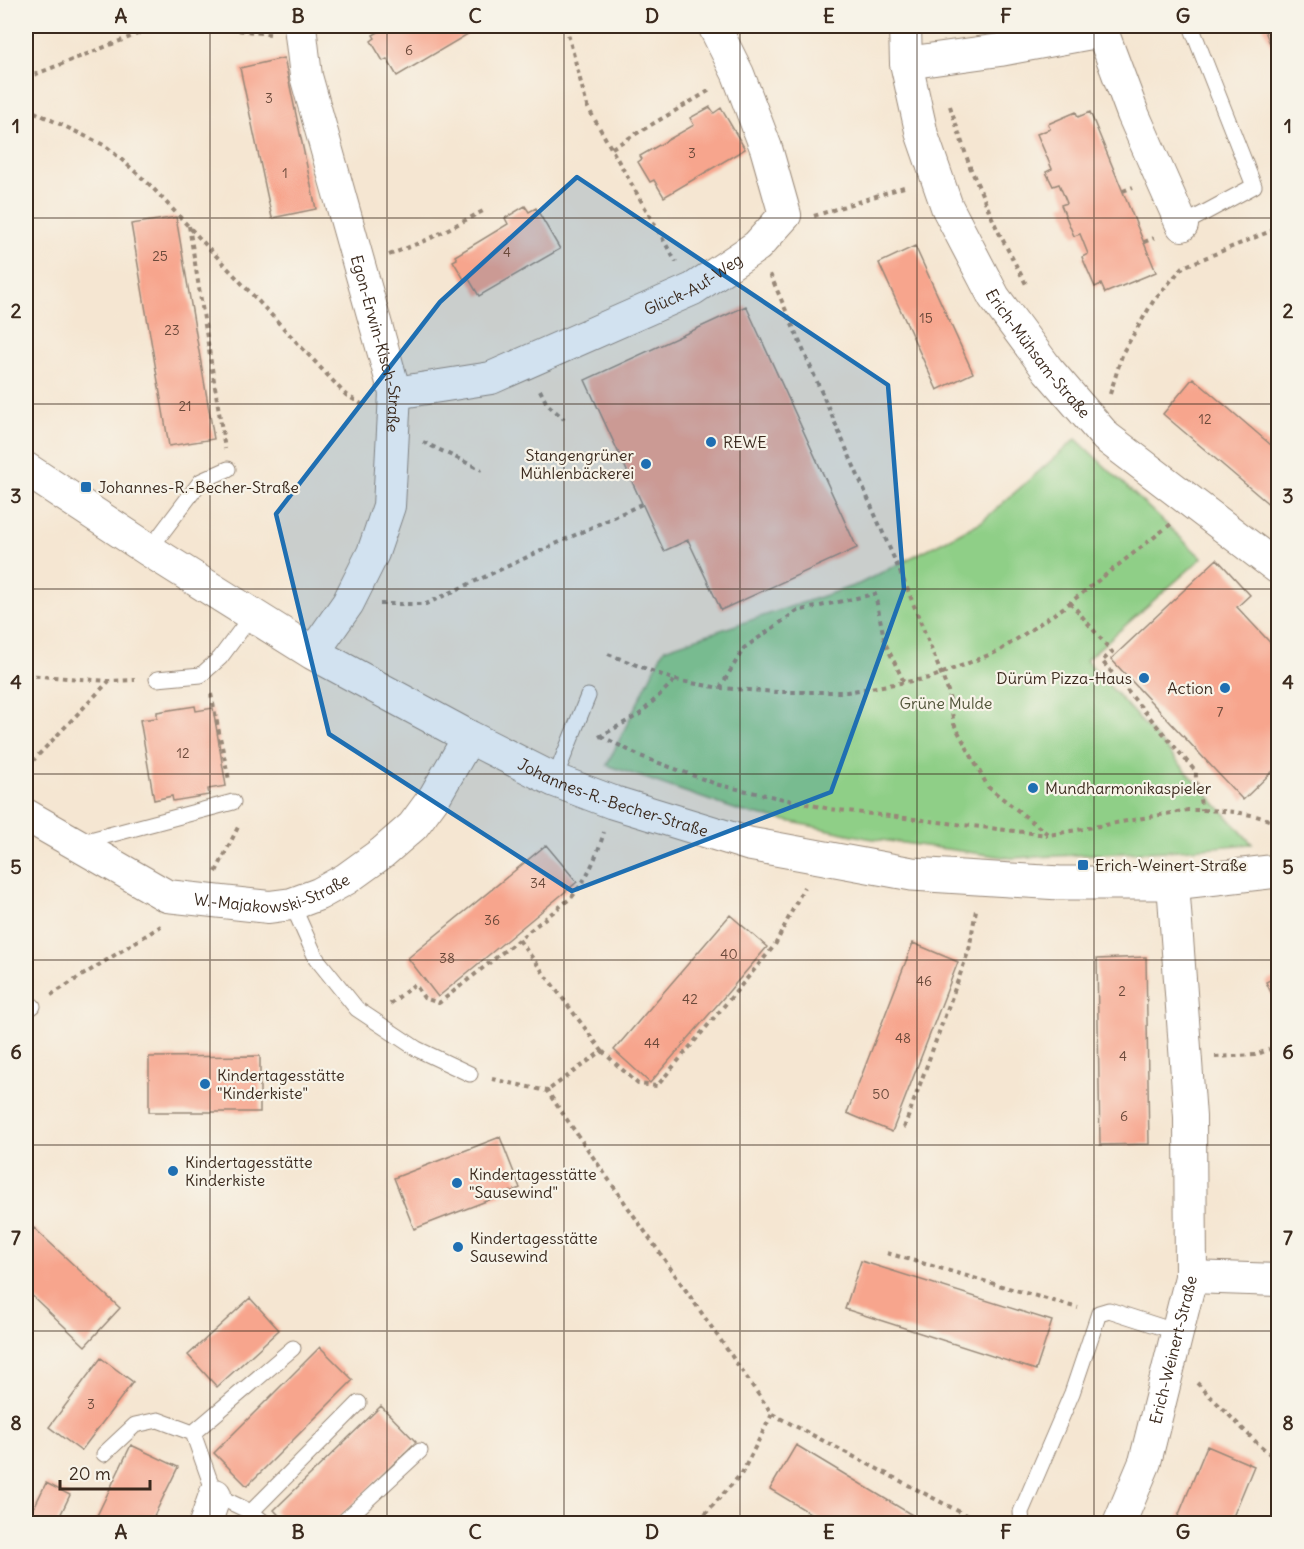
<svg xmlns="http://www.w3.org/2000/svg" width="1304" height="1549" font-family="Delius,sans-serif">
<rect width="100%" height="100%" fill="#f7f3e8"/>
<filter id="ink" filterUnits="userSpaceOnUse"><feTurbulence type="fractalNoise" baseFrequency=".0167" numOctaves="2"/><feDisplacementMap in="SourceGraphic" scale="12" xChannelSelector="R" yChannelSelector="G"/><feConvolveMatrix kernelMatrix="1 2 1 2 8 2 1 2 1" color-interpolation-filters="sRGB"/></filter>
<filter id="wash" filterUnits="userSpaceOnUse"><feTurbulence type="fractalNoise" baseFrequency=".008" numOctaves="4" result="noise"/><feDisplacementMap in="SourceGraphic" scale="24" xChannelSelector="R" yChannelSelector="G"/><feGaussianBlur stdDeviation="1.35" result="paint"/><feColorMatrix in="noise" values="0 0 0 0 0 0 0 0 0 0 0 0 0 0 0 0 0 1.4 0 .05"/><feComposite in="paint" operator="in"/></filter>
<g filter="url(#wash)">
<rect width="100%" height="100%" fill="#f5e6d2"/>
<path fill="#8fcf87" stroke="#657c52" stroke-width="1.5" d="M1076 439 1202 558 1086 660 1252 844 1167 851 1011 858 867 838 740 811 607 765 664 649 859 584 981 522Z"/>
<g id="blocks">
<path fill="#f7a58d" d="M389 26H477L478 28 397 76 387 59 383 61 371 41 375 38 373 35Z
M1263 26H1278V64L1267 36Z
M284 58 316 209 272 218 240 68Z
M710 107 714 113 721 108 745 149 664 197 654 180 650 182 638 162 642 159 640 156 694 125 690 118Z
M1076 112 1078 117 1090 112 1156 272 1105 293 1101 284 1095 287 1082 257 1088 254 1080 234 1074 236 1061 205 1067 203 1059 184 1053 186 1046 172 1052 169 1037 134 1050 129 1048 124Z
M525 206 529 212 536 208 560 249 479 296 469 279 465 281 453 261 457 259 455 256 508 224 505 218Z
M176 217 214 439 169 446 131 224Z
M915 246 973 373 937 390 879 263Z
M746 306 857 548 721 610 688 540 664 551 585 380Z
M1193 378 1278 451V512L1163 414Z
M1217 559 1250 595 1237 607 1278 651V766L1243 800 1111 659Z
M195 706 196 711 213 708 226 786 208 789 209 795 173 801 172 796 154 800 140 720 157 718V712Z
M546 845 577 882 438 997 408 958Z
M730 915 767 947 650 1083 614 1050Z
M913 943 958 962 892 1132 847 1113Z
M1146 957 1149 1144 1100 1145 1097 959Z
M1278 976V1007L1266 982Z
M260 1056V1112H149V1057Z
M500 1137 520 1188 414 1229 394 1178Z
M34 1228 120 1308 85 1346 26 1290V1237Z
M861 1261 1052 1321 1036 1370 845 1309Z
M250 1298 279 1330 217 1387 188 1355Z
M320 1347 353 1380 247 1486 214 1453Z
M101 1358 133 1382 81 1451 49 1427Z
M381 1406 416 1442 332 1524H287L274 1510Z
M131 1445 178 1467 150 1524H93Z
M796 1445 821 1460 927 1524H828L770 1489Z
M1207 1446 1254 1466 1230 1524H1175Z
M46 1483 70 1495 56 1524H26Z"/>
</g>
</g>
<g filter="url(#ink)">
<use href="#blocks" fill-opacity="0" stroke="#988878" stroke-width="1.5"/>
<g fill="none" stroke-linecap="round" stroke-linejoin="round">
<defs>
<path id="service" d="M1182 225 1254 186 1191 26
M149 550 201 481 228 469
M157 679 201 675 220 658 252 615
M554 780 588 696
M79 843 233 802
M292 904 316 958 357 1009 417 1049 470 1074
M26 1011 33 1006
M193 1433 293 1348
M193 1433 215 1495 251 1512 266 1524
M104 1454 135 1425 158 1420 193 1433
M251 1512 359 1403
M341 1524 420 1451
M1022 1524 1021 1512 1072 1393 1099 1313 1109 1310 1177 1332"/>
<g id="minor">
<path id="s1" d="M300 26 306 76 395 393 389 506 373 553 348 603 313 653"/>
<path id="s2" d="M905 26 906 63 922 135 947 207 994 297 1048 370 1106 437 1278 568"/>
<path d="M906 63 1000 50 1102 31 1133 114 1182 225"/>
<path id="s3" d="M395 393 491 378 693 289 757 246 785 215 766 148 738 74 714 26"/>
<path id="s4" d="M26 815 167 896 269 907 292 904 319 894 346 879 382 853 413 826 435 796 469 737"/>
<path d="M1191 1277 1278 1280"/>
<path d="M205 1524 215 1495"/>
<path id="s5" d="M1119 1524 1145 1462 1191 1277 1190 1117 1173 883"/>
</g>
<g id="tertiary">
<path id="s6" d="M26 469 149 550 313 653 469 737 554 780 612 802 749 844 912 874 1060 883H1173L1278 871"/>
</g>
</defs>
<use href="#service" stroke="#988878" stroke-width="17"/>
<use href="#minor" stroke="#988878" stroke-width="34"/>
<use href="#tertiary" stroke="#988878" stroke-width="35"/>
<path stroke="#988878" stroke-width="4" stroke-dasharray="4.5 4.5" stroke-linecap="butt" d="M203 26 270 34
M566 26 587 106 676 262
M26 78 158 26
M950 106 970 167 997 229 1027 286
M26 108 106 146 149 184 346 395 363 405
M612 148 712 89
M1123 191 1133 187
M814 216 907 186
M189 226 225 449
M1144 242 1154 238
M389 255 429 239 483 211
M770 274 907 588 948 691 954 724 988 787 1049 835 1188 810C1218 810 1251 811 1278 824
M540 390 547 404 564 419
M1110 394 1123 352 1154 300 1183 267 1278 228
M423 442 482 470
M1070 602 1112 652 1102 661 1196 772C1195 786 1200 796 1202 810
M380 604H426L642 504
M608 654 675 680 720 688 777 692H847L930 678 999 651 1063 608 1171 524
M26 675 108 681
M720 688 744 648 797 611 875 594 885 643 904 682
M211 694 229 780
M601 736 640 756 719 785 830 809 1048 835
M599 737 640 714 675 680
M26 768 109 681 135 680
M1273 821 1278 816
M216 872 239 825
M519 940 602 1051 547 1091
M51 995 161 926
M390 1004 415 984 424 998 439 1003 572 897C588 877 597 856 604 832
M602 1051 638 1084 657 1086 775 945 804 887
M1215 1057 1255 1055 1278 1046
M492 1079 547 1091 772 1414 742 1473 696 1524
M904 1128 969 950 976 910
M887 1253 1078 1308
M1197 1383 1256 1442 1278 1461
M772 1414 983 1524"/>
<use href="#service" stroke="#fff" stroke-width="15"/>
<use href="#minor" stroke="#fff" stroke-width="32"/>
<use href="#tertiary" stroke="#fff" stroke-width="33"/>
</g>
</g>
<path fill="#1f6fb2" fill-opacity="0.2" stroke="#1f6fb2" stroke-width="4.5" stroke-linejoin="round" d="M577 177 888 385 904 589 831 792 572 891 329 734 276 514 440 302Z"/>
<path fill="none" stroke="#3b2a1e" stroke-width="1.5" stroke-opacity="0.55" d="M210 26V1524M387 26V1524M564 26V1524M740 26V1524M917 26V1524M1094 26V1524M26 218H1278M26 404H1278M26 589H1278M26 774H1278M26 960H1278M26 1145H1278M26 1331H1278"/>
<g fill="#1f6fb2" stroke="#f7f3e8" stroke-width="2">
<circle cx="711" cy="442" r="6"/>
<circle cx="646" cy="464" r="6"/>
<rect x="80" y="481" width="12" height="12" rx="3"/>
<circle cx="1144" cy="678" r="6"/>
<circle cx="1225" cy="688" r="6"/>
<circle cx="1033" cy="788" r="6"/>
<rect x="1077" y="859" width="12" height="12" rx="3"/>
<circle cx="205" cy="1084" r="6"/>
<circle cx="173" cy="1171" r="6"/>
<circle cx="457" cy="1183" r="6"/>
<circle cx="458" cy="1247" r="6"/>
</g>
<g text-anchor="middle" stroke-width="4.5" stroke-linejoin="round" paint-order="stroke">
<g font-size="14" fill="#6a493a">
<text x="409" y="55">6</text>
<text x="269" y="103">3</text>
<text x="692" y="158">3</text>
<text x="285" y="178">1</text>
<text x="507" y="257">4</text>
<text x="160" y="261">25</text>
<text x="926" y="323">15</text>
<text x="172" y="335">23</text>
<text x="185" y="411">21</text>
<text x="1205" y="424">12</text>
<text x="1220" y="717">7</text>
<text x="183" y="758">12</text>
<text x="538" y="888">34</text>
<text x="492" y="925">36</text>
<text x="729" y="959">40</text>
<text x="447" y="963">38</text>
<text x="924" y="986">46</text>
<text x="1122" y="996">2</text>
<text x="690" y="1004">42</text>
<text x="903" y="1043">48</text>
<text x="652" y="1048">44</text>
<text x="1123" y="1061">4</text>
<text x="881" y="1099">50</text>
<text x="1124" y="1121">6</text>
<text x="91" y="1409">3</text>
</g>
<g font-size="16" fill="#3b2a1e" stroke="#f7f3e8">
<text dy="6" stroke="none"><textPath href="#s3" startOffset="320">Glück-Auf-Weg</textPath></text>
<text dy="6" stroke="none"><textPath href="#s1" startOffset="328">Egon-Erwin-Kisch-Straße</textPath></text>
<text dy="6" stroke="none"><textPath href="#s2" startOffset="360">Erich-Mühsam-Straße</textPath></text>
<text dy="6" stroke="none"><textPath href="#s6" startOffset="675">Johannes-R.-Becher-Straße</textPath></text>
<text dy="6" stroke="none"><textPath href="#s4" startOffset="270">W.-Majakowski-Straße</textPath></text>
<text dy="6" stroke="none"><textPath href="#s5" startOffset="183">Erich-Weinert-Straße</textPath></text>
</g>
<g font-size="16" fill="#3b2a1e" stroke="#f7f3e8" text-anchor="start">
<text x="723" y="448">REWE</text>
<text x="634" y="461" text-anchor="end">Stangengrüner<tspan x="634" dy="18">Mühlenbäckerei</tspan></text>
<text x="98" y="493">Johannes-R.-Becher-Straße</text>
<text x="1132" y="684" text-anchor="end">Dürüm Pizza-Haus</text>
<text x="1213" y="694" text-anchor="end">Action</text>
<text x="1045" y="794">Mundharmonikaspieler</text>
<text x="1095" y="871">Erich-Weinert-Straße</text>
<text x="217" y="1081">Kindertagesstätte<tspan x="217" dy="18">"Kinderkiste"</tspan></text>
<text x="185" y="1168">Kindertagesstätte<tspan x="185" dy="18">Kinderkiste</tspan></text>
<text x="469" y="1180">Kindertagesstätte<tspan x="469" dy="18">"Sausewind"</tspan></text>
<text x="470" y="1244">Kindertagesstätte<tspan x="470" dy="18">Sausewind</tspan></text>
</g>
<g font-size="16" fill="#505338" stroke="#f7f3e8">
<text x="946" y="709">Grüne Mulde</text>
</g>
</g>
<rect width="1304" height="1549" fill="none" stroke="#f7f3e8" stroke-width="66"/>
<path d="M60 1480v9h90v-9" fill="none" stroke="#3b2a1e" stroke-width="3"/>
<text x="69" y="1480" font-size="18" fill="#3b2a1e" stroke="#f7f3e8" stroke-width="4.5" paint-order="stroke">20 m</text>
<rect x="33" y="33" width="1238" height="1483" fill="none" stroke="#3b2a1e" stroke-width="2"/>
<g font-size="20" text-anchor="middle" font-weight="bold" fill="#3b2a1e">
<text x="121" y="23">A</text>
<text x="298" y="23">B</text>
<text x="475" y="23">C</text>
<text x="652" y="23">D</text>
<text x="829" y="23">E</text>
<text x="1006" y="23">F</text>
<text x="1183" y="23">G</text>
<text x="16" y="133">1</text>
<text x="1288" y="133">1</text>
<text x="16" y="318">2</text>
<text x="1288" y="318">2</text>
<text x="16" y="503">3</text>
<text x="1288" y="503">3</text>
<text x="16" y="689">4</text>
<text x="1288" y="689">4</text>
<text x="16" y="874">5</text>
<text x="1288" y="874">5</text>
<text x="16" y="1059">6</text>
<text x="1288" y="1059">6</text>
<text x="16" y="1245">7</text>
<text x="1288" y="1245">7</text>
<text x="16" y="1430">8</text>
<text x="1288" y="1430">8</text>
<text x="121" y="1539">A</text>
<text x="298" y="1539">B</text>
<text x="475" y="1539">C</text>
<text x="652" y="1539">D</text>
<text x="829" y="1539">E</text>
<text x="1006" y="1539">F</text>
<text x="1183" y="1539">G</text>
</g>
</svg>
